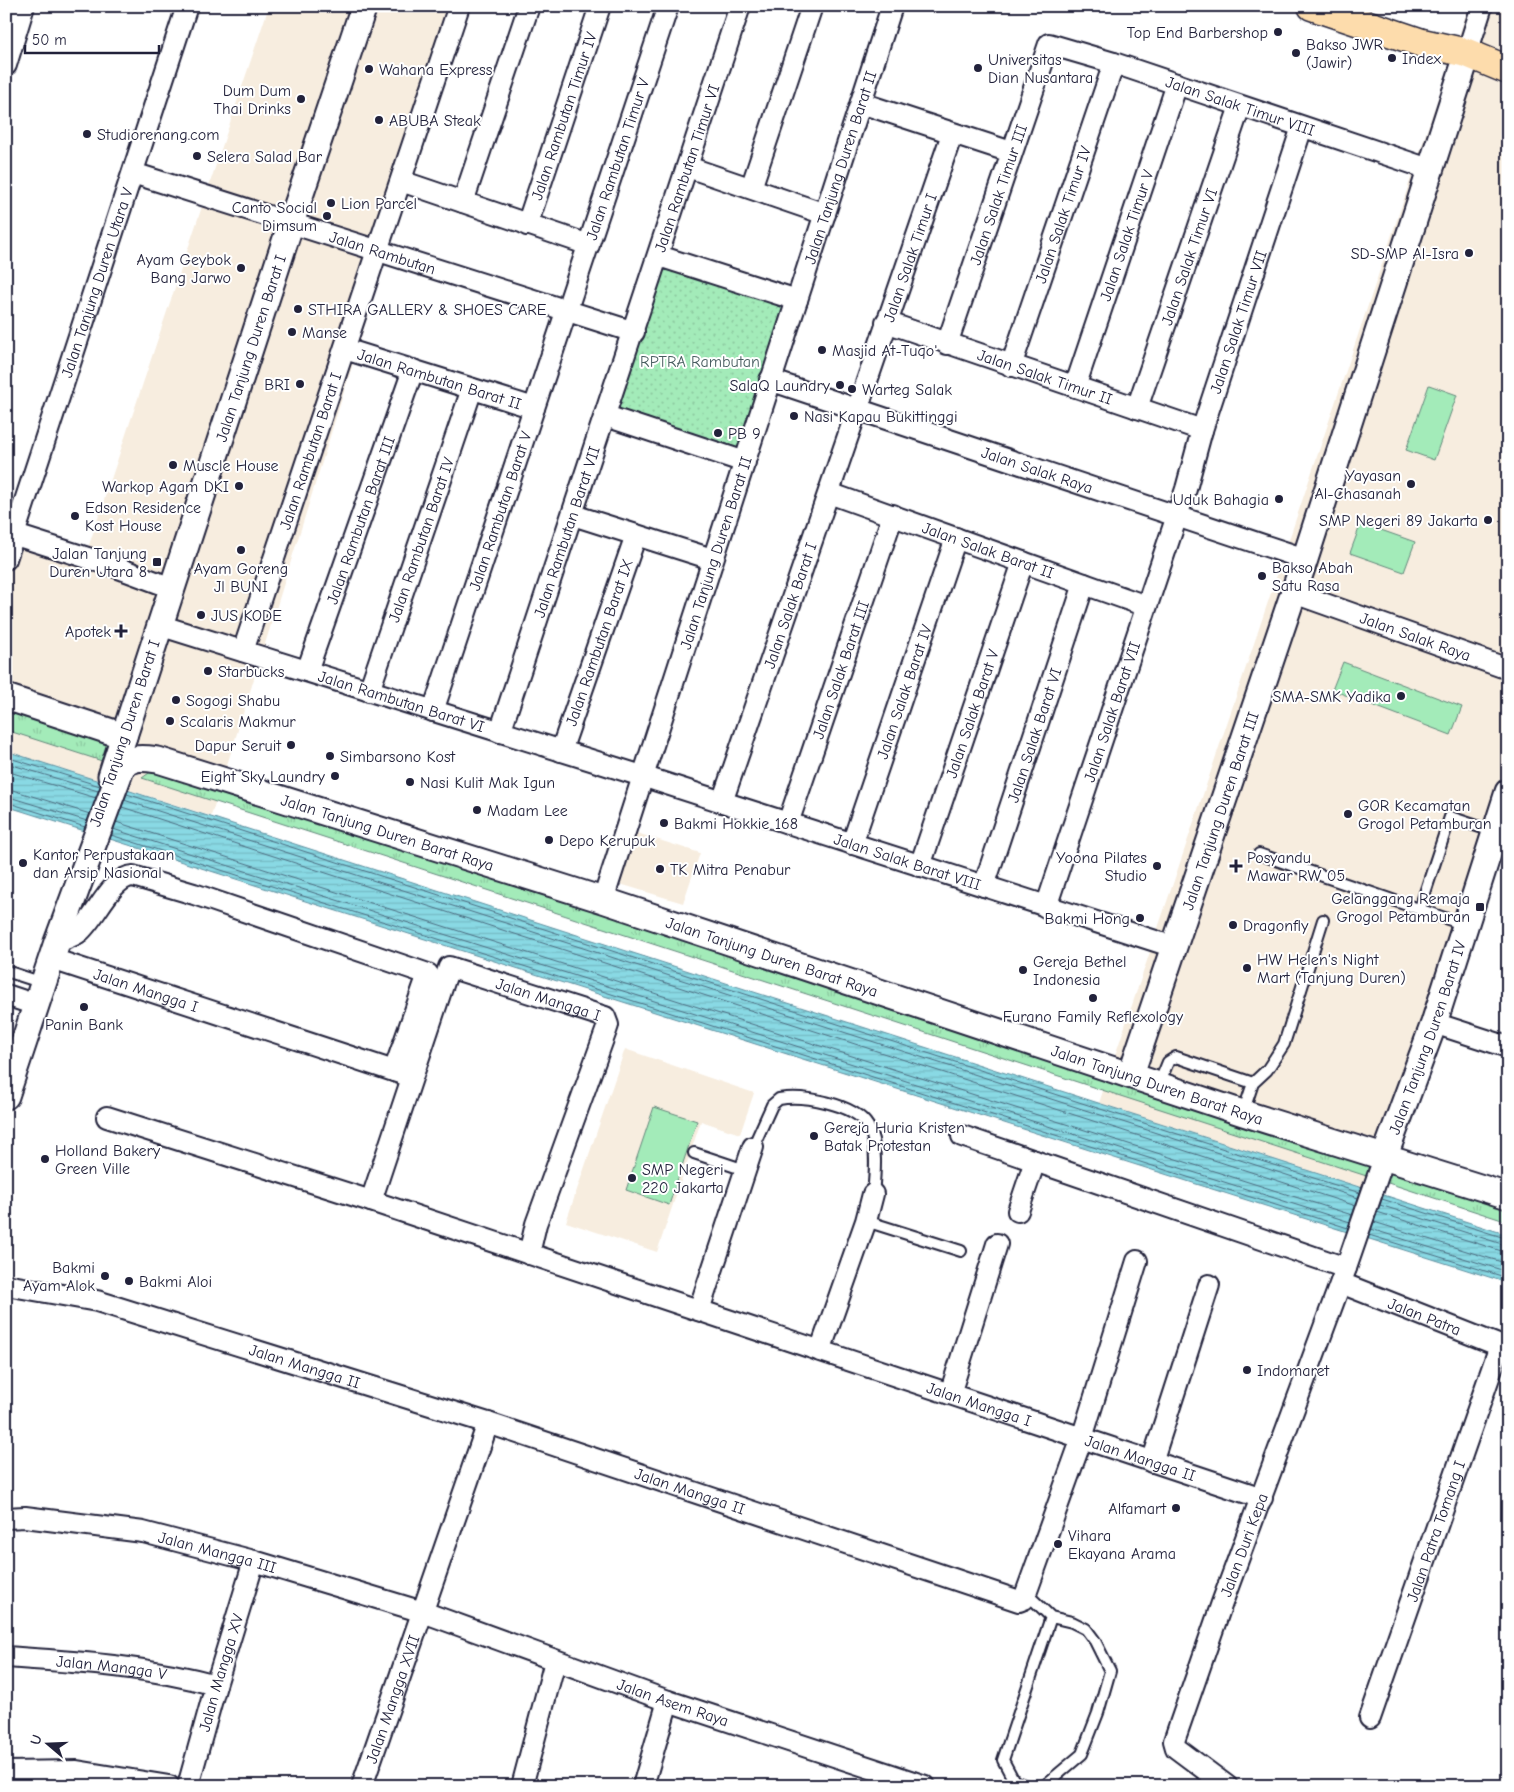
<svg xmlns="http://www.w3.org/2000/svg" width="1514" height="1792" font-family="'Comic Neue',sans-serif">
<defs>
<pattern id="grass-tufts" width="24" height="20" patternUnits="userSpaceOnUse" patternTransform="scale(1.25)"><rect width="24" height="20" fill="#a3ebb9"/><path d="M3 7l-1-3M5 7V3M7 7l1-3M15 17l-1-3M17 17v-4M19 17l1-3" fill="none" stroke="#8cc9a0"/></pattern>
<pattern id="park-dots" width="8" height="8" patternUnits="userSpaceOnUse" patternTransform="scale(1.25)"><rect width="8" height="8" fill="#a3ebb9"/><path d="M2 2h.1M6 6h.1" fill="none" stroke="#8cc9a0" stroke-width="1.8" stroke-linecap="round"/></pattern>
<pattern id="water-rules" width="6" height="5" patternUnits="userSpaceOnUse" patternTransform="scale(1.25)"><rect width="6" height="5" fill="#89d9e4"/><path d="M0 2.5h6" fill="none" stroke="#76bac4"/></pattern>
</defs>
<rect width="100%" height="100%" fill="#fff"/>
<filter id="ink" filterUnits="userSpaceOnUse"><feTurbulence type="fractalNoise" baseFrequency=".02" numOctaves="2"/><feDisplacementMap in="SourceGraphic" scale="10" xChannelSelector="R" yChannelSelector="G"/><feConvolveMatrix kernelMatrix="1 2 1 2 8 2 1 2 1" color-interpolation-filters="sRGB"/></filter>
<g filter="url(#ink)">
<path fill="#f7eddf" d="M269 6H465L211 816 6 751V538L82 566Z
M1469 6H1508V764L1370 1190 1099 1103Z
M637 833 700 853 683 903 620 884Z
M625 1049 754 1093 740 1134 701 1121 657 1252 566 1222Z"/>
<path fill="url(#grass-tufts)" stroke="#62867a" d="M6 706 109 739 102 761 6 730Z
M159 766 1508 1205V1222L142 778Z"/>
<path fill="url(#park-dots)" stroke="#62867a" d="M663 265 788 308 737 456 612 413Z"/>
<path fill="#a3ebb9" stroke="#62867a" d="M1429 385 1457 395 1434 460 1406 450Z
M1361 523 1415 542 1404 572 1350 553Z
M1343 662 1462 707 1451 735 1332 690Z
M654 1107 697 1121 669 1205 626 1190Z"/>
<path fill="url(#water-rules)" stroke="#6090a0" d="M6 751 1508 1235V1283L6 806Z"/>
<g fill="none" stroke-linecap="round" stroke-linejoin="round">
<path stroke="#4b6b7f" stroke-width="1" d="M6 757 100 786
M6 763 98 791
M6 771 96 798
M6 788 90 814
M127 794 1360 1193
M6 796 87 821
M124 800 1358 1198
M6 802 85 827
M122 807 1356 1206
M116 822 1352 1215
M113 829 1350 1222
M111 835 1348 1228
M1382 1199 1508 1239
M1380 1205 1508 1246
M1377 1212 1508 1253
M1374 1222 1508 1264
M1371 1229 1508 1272
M1369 1235 1508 1278"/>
<defs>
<path id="service" d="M1259 854 1465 925
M1420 908 1450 817 1495 832
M6 971 43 983
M1159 1084 1168 1062 1176 1057 1253 1083
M1243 1113 1253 1083 1267 1070 1284 1044 1323 920
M753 1147 772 1105 779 1099C802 1095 854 1103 868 1126 878 1143 875 1175 873 1194
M694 1153 745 1170
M866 1221 961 1251
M1026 1593 1051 1617 1072 1622 1086 1629 1095 1641 1110 1671 1098 1713 1082 1754 1044 1786
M1027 1786 1014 1781 1003 1760 1051 1617"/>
<g id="minor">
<path d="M1467 53 1482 6"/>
<path d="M6 65 24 6"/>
<path d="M861 103 1011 152"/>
<path d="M688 167 825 214"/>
<path id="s1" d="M133 173 634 332"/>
<path d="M401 181 589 245"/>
<path d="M751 188 812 6"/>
<path d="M463 202 529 6"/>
<path id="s2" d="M527 225 600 6"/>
<path d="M659 256 797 300"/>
<path id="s3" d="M886 322 1202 430"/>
<path id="s4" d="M947 344 1049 44 1114 63 1432 170"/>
<path id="s5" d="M345 349 534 408"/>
<path id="s6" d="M1011 366 1114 63"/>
<path id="s7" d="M770 380 1305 559"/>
<path id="s8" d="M1075 387 1177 84"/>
<path id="s9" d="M1137 408 1240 106"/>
<path d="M606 416 745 462"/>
<path id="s10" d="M829 493 1146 606"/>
<path d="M573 515 712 559"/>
<path d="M6 532 113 566 172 588"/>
<path id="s11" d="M6 559 187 6"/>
<path id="s12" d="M1294 593 1508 669"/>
<path id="s13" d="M159 625 642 776 1174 947"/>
<path id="s14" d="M243 651 459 6"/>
<path id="s15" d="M307 671 413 370"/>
<path id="s16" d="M369 691 472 389"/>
<path id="s17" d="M433 711 668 6"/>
<path id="s18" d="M500 732 740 6"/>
<path id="s19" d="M561 751 636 535"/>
<path id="s20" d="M722 802 952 134"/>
<path id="s21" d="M788 823 893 515"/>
<path id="s22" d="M852 844 956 538"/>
<path id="s23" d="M920 866 1023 562"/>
<path id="s24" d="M984 886 1084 584"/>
<path id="s25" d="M603 900 892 6"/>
<path id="s26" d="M1046 907 1186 489 1202 430 1302 127"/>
<path d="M57 942C64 939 73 937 79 932 96 918 111 877 133 876L194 894 428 974 394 1071"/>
<path id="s27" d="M52 959 406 1075"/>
<path d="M6 995 36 1005"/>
<path d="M1434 1023 1508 1047"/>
<path id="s28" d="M107 1117 371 1201 1262 1498"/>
<path d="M962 1136 1346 1268"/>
<path id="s29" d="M371 1201 449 967 605 1017 608 1025 606 1031 536 1224 529 1254"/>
<path d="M1018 1211 1035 1161"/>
<path id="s30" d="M1341 1283 1508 1349"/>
<path id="s31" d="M6 1285 97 1301 488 1423 1019 1601 1024 1599 1082 1438 1137 1261"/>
<path d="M699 1310 753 1147"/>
<path d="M820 1351 866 1221 873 1194"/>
<path d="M950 1394 997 1244"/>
<path d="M1152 1462 1209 1285"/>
<path id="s32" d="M6 1518 25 1517 143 1532 254 1561 423 1612 668 1701 925 1786"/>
<path id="s33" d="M6 1657C78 1662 147 1666 216 1685"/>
<path id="s34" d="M1370 1718 1500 1346"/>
<path d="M6 1772 77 1771 169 1786"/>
<path id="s35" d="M188 1786 216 1685 254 1561"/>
<path id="s36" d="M362 1786 488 1423"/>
<path d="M522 1786 555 1661"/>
<path d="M643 1786 668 1701"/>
<path id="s37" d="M1227 1786 1176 1748 1174 1741 1222 1603 1346 1268 1384 1158"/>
</g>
<g id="tertiary">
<path d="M6 697 124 736"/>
<path id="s38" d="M111 776 291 223 364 6"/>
<path id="s39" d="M1131 1074 1305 559 1465 62"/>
<path id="s40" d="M6 1096 57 942 122 767C133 756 144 758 158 760L603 900 1243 1113 1508 1196"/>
<path id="s41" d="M1384 1158 1434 1023 1508 792"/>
</g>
<path id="primary" d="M1312 6 1422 43 1467 53 1508 70"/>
</defs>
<use href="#service" stroke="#22223b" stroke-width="14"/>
<use href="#minor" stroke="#22223b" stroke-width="24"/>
<use href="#tertiary" stroke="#22223b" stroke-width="29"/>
<use href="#primary" stroke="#22223b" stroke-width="31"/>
<use href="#service" stroke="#fff" stroke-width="10"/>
<use href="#minor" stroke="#fff" stroke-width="20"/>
<use href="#tertiary" stroke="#fff" stroke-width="25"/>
<use href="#primary" stroke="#fddcac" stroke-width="28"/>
</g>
</g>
<g fill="#22223b" stroke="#fff" stroke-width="2">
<circle cx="1278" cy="32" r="5"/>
<circle cx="1296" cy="53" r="5"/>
<circle cx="1392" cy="58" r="5"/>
<circle cx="978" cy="68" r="5"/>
<circle cx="369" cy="69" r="5"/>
<circle cx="301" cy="99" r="5"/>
<circle cx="379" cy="120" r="5"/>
<circle cx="87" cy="134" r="5"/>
<circle cx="197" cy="156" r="5"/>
<circle cx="331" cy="203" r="5"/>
<circle cx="327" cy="216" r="5"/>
<circle cx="1469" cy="253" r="5"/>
<circle cx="241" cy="268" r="5"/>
<circle cx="298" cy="309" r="5"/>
<circle cx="292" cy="332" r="5"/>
<circle cx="822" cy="350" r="5"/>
<circle cx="300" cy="384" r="5"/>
<circle cx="840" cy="385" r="5"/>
<circle cx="852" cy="389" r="5"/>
<circle cx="794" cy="416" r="5"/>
<circle cx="718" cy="433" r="5"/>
<circle cx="173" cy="465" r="5"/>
<circle cx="1411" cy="484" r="5"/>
<circle cx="239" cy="486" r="5"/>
<circle cx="1279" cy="499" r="5"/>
<circle cx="75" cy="516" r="5"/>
<circle cx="1488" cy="520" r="5"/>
<circle cx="241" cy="550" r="5"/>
<rect x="152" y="557" width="10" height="10" rx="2.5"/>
<circle cx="1262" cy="576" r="5"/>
<circle cx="201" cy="615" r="5"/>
<path d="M118.5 623.5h5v5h5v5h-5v5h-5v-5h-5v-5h5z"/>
<circle cx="208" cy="671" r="5"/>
<circle cx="1401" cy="696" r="5"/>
<circle cx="176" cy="700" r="5"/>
<circle cx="170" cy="721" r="5"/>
<circle cx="291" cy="745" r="5"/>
<circle cx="330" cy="756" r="5"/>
<circle cx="335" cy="776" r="5"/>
<circle cx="410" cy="782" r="5"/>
<circle cx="477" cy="810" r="5"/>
<circle cx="1348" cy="814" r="5"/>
<circle cx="664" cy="823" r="5"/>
<circle cx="549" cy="840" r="5"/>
<circle cx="23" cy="863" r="5"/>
<circle cx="1157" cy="866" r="5"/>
<path d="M1233.5 858.5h5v5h5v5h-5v5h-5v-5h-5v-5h5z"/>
<circle cx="660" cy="869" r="5"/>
<rect x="1475" y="902" width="10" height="10" rx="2.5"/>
<circle cx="1140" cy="918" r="5"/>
<circle cx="1233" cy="925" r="5"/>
<circle cx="1247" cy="968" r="5"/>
<circle cx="1023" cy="970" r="5"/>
<circle cx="1093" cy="998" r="5"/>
<circle cx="84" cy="1007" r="5"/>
<circle cx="814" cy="1136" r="5"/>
<circle cx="45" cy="1159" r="5"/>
<circle cx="632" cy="1178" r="5"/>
<circle cx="105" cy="1276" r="5"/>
<circle cx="129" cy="1281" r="5"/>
<circle cx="1247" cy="1370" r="5"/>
<circle cx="1176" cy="1508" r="5"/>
<circle cx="1058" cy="1544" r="5"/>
</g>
<g text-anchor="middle" stroke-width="4" stroke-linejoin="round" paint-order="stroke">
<g font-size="16" fill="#22223b" stroke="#fff" text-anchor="start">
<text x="1268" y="38" text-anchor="end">Top End Barbershop</text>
<text x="1306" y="50">Bakso JWR<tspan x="1306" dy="18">(Jawir)</tspan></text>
<text x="1402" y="64">Index</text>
<text x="988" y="65">Universitas<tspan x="988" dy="18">Dian Nusantara</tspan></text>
<text x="379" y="75">Wahana Express</text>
<text x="291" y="96" text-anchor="end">Dum Dum<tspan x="291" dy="18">Thai Drinks</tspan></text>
<text x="389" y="126">ABUBA Steak</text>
<text x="97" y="140">Studiorenang.com</text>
<text x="207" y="162">Selera Salad Bar</text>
<text x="341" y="209">Lion Parcel</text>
<text x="317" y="213" text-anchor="end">Canto Social<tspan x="317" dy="18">Dimsum</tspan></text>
<text x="1459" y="259" text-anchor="end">SD-SMP Al-Isra</text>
<text x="231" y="265" text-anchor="end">Ayam Geybok<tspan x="231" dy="18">Bang Jarwo</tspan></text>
<text x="308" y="315">STHIRA GALLERY &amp; SHOES CARE</text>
<text x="302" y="338">Manse</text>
<text x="832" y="356">Masjid At-Tuqo'</text>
<text x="290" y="390" text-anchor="end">BRI</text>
<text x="830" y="391" text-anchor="end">SalaQ Laundry</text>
<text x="862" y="395">Warteg Salak</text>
<text x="804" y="422">Nasi Kapau Bukittinggi</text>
<text x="728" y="439">PB 9</text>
<text x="183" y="471">Muscle House</text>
<text x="1401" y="481" text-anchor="end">Yayasan<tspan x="1401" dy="18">Al-Chasanah</tspan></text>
<text x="229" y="492" text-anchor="end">Warkop Agam DKI</text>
<text x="1269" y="505" text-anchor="end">Uduk Bahagia</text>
<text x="85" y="513">Edson Residence<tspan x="85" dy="18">Kost House</tspan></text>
<text x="1478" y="526" text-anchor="end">SMP Negeri 89 Jakarta</text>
<text x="147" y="559" text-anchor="end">Jalan Tanjung<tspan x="147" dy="18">Duren Utara 8</tspan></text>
<text x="1272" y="573">Bakso Abah<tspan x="1272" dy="18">Satu Rasa</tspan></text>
<text x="241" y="574" text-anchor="middle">Ayam Goreng<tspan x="241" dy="18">Jl BUNI</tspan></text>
<text x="211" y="621">JUS KODE</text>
<text x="111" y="637" text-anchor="end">Apotek</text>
<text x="218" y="677">Starbucks</text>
<text x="1391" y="702" text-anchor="end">SMA-SMK Yadika</text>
<text x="186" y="706">Sogogi Shabu</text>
<text x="180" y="727">Scalaris Makmur</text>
<text x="281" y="751" text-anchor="end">Dapur Seruit</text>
<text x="340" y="762">Simbarsono Kost</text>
<text x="325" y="782" text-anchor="end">Eight Sky Laundry</text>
<text x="420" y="788">Nasi Kulit Mak Igun</text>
<text x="1358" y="811">GOR Kecamatan<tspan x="1358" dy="18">Grogol Petamburan</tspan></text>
<text x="487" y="816">Madam Lee</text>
<text x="674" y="829">Bakmi Hokkie 168</text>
<text x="559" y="846">Depo Kerupuk</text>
<text x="33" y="860">Kantor Perpustakaan<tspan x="33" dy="18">dan Arsip Nasional</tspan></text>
<text x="1147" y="863" text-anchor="end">Yoona Pilates<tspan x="1147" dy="18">Studio</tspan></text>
<text x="1247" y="863">Posyandu<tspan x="1247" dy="18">Mawar RW 05</tspan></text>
<text x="670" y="875">TK Mitra Penabur</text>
<text x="1470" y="904" text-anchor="end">Gelanggang Remaja<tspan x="1470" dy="18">Grogol Petamburan</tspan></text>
<text x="1130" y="924" text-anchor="end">Bakmi Hong</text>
<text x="1243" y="931">Dragonfly</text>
<text x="1257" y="965">HW Helen's Night<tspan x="1257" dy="18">Mart (Tanjung Duren)</tspan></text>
<text x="1033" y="967">Gereja Bethel<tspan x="1033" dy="18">Indonesia</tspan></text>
<text x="1093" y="1022" text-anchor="middle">Furano Family Reflexology</text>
<text x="84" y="1030" text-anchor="middle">Panin Bank</text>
<text x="824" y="1133">Gereja Huria Kristen<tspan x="824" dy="18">Batak Protestan</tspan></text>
<text x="55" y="1156">Holland Bakery<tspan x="55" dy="18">Green Ville</tspan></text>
<text x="642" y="1175">SMP Negeri<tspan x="642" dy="18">220 Jakarta</tspan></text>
<text x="95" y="1273" text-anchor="end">Bakmi<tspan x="95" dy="18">Ayam Alok</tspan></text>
<text x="139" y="1287">Bakmi Aloi</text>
<text x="1257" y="1376">Indomaret</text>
<text x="1166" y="1514" text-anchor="end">Alfamart</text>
<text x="1068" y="1541">Vihara<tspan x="1068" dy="18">Ekayana Arama</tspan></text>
</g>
<g font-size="16" fill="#22223b" stroke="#fff">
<text dy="6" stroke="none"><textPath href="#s4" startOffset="518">Jalan Salak Timur VIII</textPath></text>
<text dy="6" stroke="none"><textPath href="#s2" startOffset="115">Jalan Rambutan Timur IV</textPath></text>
<text dy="6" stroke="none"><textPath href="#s17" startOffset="582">Jalan Rambutan Timur V</textPath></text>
<text dy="6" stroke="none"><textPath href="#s25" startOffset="770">Jalan Tanjung Duren Barat II</textPath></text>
<text dy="6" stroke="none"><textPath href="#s18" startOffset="594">Jalan Rambutan Timur VI</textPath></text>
<text dy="6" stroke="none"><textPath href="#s4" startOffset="158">Jalan Salak Timur III</textPath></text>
<text dy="6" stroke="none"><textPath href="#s6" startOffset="160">Jalan Salak Timur IV</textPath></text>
<text dy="6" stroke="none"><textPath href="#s8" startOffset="160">Jalan Salak Timur V</textPath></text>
<text dy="6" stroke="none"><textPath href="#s1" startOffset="262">Jalan Rambutan</textPath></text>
<text dy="6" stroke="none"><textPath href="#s20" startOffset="576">Jalan Salak Timur I</textPath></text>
<text dy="6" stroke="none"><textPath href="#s9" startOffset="160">Jalan Salak Timur VI</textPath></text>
<text dy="6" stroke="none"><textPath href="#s11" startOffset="291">Jalan Tanjung Duren Utara V</textPath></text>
<text dy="6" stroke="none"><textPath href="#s26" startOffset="616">Jalan Salak Timur VII</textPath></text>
<text dy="6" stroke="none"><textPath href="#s38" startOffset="450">Jalan Tanjung Duren Barat I</textPath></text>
<text dy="6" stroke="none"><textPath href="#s3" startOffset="168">Jalan Salak Timur II</textPath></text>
<text dy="6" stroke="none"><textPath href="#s5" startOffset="99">Jalan Rambutan Barat II</textPath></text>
<text dy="6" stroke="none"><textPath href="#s14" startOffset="211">Jalan Rambutan Barat I</textPath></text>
<text dy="6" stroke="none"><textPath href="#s7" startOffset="282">Jalan Salak Raya</textPath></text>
<text dy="6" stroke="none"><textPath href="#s17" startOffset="211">Jalan Rambutan Barat V</textPath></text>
<text dy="6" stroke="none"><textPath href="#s15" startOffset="160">Jalan Rambutan Barat III</textPath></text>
<text dy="6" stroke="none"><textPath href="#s18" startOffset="211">Jalan Rambutan Barat VII</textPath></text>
<text dy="6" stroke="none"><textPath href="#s16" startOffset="160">Jalan Rambutan Barat IV</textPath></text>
<text dy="6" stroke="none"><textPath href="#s10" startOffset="169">Jalan Salak Barat II</textPath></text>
<text dy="6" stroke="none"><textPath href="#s25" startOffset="365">Jalan Tanjung Duren Barat II</textPath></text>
<text dy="6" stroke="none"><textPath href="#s20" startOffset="208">Jalan Salak Barat I</textPath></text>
<text dy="6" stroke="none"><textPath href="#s12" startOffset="129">Jalan Salak Raya</textPath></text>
<text dy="6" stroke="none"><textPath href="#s19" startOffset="115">Jalan Rambutan Barat IX</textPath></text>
<text dy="6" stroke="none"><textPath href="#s21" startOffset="162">Jalan Salak Barat III</textPath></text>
<text dy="6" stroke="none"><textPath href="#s22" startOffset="161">Jalan Salak Barat IV</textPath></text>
<text dy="6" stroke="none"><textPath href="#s13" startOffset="254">Jalan Rambutan Barat VI</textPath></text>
<text dy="6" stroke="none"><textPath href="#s26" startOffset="206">Jalan Salak Barat VII</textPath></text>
<text dy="6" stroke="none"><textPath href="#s23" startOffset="161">Jalan Salak Barat V</textPath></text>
<text transform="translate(124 733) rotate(-72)" y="6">Jalan Tanjung Duren Barat I</text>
<text dy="6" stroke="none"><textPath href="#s24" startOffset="159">Jalan Salak Barat VI</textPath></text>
<text dy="6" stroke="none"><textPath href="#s39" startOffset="278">Jalan Tanjung Duren Barat III</textPath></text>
<text dy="6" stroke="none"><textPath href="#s40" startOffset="628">Jalan Tanjung Duren Barat Raya</textPath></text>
<text dy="6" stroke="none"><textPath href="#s13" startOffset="785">Jalan Salak Barat VIII</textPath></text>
<text dy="6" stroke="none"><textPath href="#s40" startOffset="1032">Jalan Tanjung Duren Barat Raya</textPath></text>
<text dy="6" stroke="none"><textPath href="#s27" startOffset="99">Jalan Mangga I</textPath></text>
<text dy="6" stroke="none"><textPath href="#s29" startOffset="351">Jalan Mangga I</textPath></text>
<text dy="6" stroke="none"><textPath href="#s41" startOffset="128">Jalan Tanjung Duren Barat IV</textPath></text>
<text dy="6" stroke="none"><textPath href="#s40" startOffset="1438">Jalan Tanjung Duren Barat Raya</textPath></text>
<text dy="6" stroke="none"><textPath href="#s30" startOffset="90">Jalan Patra</textPath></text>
<text dy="6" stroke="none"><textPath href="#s31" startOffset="310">Jalan Mangga II</textPath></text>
<text dy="6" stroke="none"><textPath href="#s28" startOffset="918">Jalan Mangga I</textPath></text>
<text dy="6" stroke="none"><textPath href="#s28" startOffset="1088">Jalan Mangga II</textPath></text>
<text dy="6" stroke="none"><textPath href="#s31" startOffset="715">Jalan Mangga II</textPath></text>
<text dy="6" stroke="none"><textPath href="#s34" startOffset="198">Jalan Patra Tomang I</textPath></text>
<text dy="6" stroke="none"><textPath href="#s37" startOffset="279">Jalan Duri Kepa</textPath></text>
<text dy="6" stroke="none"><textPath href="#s32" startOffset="215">Jalan Mangga III</textPath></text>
<text dy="6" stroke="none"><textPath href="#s33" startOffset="106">Jalan Mangga V</textPath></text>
<text dy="6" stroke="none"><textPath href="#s35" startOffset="118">Jalan Mangga XV</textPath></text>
<text dy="6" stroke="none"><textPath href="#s36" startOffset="92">Jalan Mangga XVII</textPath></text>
<text dy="6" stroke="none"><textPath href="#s32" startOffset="695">Jalan Asem Raya</textPath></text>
</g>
<g font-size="16" fill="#495e61" stroke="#fff">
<text x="700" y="367">RPTRA Rambutan</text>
</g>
</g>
<rect width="1514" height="1792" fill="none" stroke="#fff" stroke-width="25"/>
<rect x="12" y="12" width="1489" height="1767" fill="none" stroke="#22223b" stroke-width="2" filter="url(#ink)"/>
<g transform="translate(48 1744) rotate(289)" stroke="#ffffff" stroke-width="4" paint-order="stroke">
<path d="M0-4L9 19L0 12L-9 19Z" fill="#22223b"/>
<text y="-8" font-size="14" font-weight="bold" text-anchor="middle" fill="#22223b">U</text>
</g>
<path d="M25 45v8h134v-8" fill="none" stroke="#22223b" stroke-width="2.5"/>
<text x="32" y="45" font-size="15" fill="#22223b" stroke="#ffffff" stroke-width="4" paint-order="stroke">50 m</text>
</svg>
